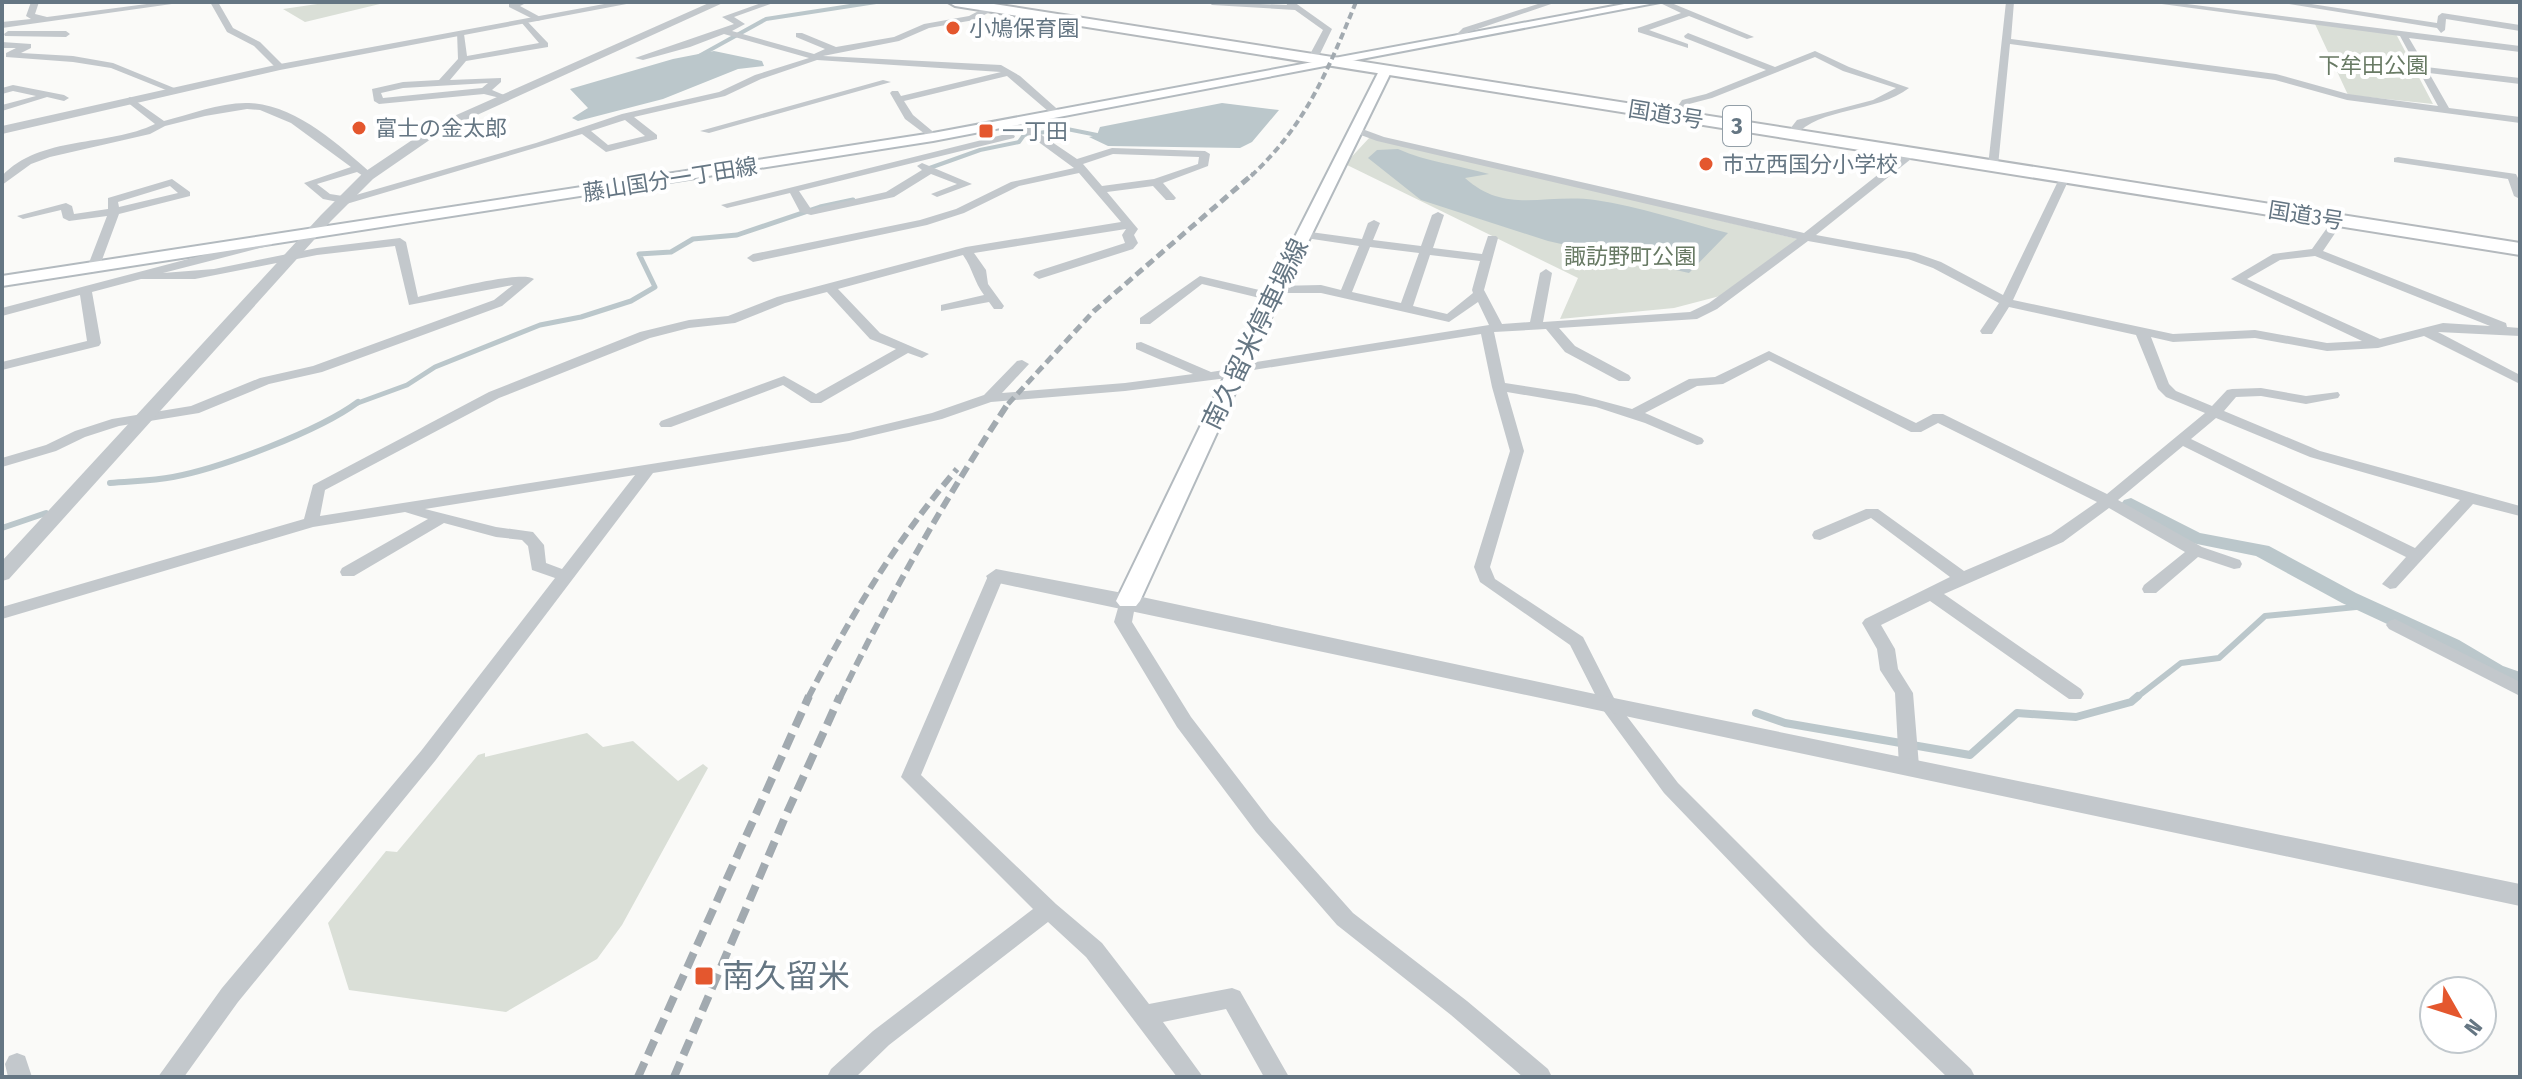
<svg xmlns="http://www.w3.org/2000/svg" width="2522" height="1079" font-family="'Fira Sans Condensed','Noto Sans JP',sans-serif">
<rect width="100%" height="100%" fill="#fafaf8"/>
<path fill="#dadfd7" d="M331 2H383L384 3 305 22 283 9Z
M2315 24 2396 34 2433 104 2348 95Z
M1370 137 1802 240 1720 296 1674 308 1560 319 1578 278 1345 164Z
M587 733 603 747 633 741 678 781 703 764 708 768 622 925 597 959 506 1012 349 990 328 923 386 851 397 852 478 755 485 753V757Z"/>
<path fill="#bbc7cb" d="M714 51 762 61 764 66 738 69 663 99 578 121 572 118 588 108 570 89 673 59Z
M1222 103 1279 110 1252 142 1240 148 1108 146 1089 137 1097 135 1100 127Z
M1398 149C1427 162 1458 165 1489 174L1465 178C1506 215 1545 193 1595 200 1639 206 1684 222 1728 233L1689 273 1548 241 1421 200 1368 158 1377 150Z"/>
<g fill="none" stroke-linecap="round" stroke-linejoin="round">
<path stroke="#bbc7cb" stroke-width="4" d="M699 56 766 19 876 2
M924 170 980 150 1019 142 1024 135 1067 129 1097 135"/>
<path stroke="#bbc7cb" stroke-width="5" d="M355 404 407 385 435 367 540 325 581 317 631 301 655 287 639 254 671 252 693 239 737 235 820 207 853 200"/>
<path stroke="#bbc7cb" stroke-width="6" d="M110 483C131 481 152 481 173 477 221 468 319 431 358 402
M2 528 46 513
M2136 698 2181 663 2219 658 2265 616 2366 606"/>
<path stroke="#bbc7cb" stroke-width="8" d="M1756 713 1785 723 1970 755 2017 713 2076 717 2131 702 2138 696"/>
<path fill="#bbc7cb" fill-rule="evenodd" d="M2131 498 2200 533 2269 546 2356 593 2459 640 2503 666 2520 672V688L2487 678 2443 650 2342 603 2256 556 2187 542 2124 508 2121 504 2124 500Z"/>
<defs>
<path id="secondary" d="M1635 2H1660L933 141 2 286V276L933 133Z
M1381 67 1392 70 1246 369 1140 601 1136 606H1120L1116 601 1228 369Z"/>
<path id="trunk" d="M948 2H981L2520 243V255L955 6Z"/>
</defs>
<use href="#secondary" stroke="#b3babf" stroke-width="4"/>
<use href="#trunk" stroke="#b4b9bd" stroke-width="4"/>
<path fill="#c3c8cc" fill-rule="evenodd" d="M31 2H39L35 14 47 17 162 2H186L2 28V22L31 19 26 16Z
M210 2H218L233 28 260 42 283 65V69H277L254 46 227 32Z
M514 2H528L520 6 544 19 537 21 509 7V3Z
M764 2H776L734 17 745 24 732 31 814 54 825 49 796 37V33H802L836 47 894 37 924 24 969 16 988 6H994V10L974 20 929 28 899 41 823 56 1001 65 1020 76 1064 115 1055 117 1007 76 904 101 913 115 937 135 938 137 933 140 905 119 890 93 892 91H898L901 96 1001 72 817 60 761 79 725 96 634 117 657 135V139L606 152 582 134 343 205 338 202 323 199 304 183 351 167 291 123 260 110 247 109 205 116 165 126 150 134 50 157 31 164 2 185V176C40 135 108 147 155 124L127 102 125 100 130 97 164 121C191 114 221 102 249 103 296 105 339 145 372 174L373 176 368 179 357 172 317 184 330 194 349 197 536 143 622 114 719 92 755 75 809 58 724 34 690 47 643 60 635 58 734 24 722 17ZM625 120 645 136 608 145 591 131Z
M1208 2 1287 5 1286 2H1294L1332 29 1318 58 1313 61 1308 58 1323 30 1295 10 1212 5Z
M1544 2H1557L1469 32 1459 41 1452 39 1463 28Z
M1658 2H1669L1754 37 1747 39 1689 16 1649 30 1688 44V48L1638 32V28L1681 13Z
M2006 2H2014L2011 39 2276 74 2348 94 2438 106 2400 36 2147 2H2171L2520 46V52L2409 38 2426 67 2520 78V84L2429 73 2449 108 2520 117V123L2347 100 2275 80 2010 44 1998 166 1993 169 1988 166Z
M2277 2H2298L2437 23 2438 16 2442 13 2520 25V31L2446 19 2445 30 2441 33 2437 28Z
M525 19 548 43V47L466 61 450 80 501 78V82L492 90 504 95V99L484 94 379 104 374 101 372 89 403 82 439 80 458 59 457 32 464 34 467 56 539 43 521 22ZM488 83 482 88 383 98 381 93 403 88Z
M8 31H66L70 34 66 37 5 36 4 34Z
M1688 33 1775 67 1815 51 1849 67 1909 88C1877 113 1819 107 1795 136H1787L1786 134 1797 120 1873 100 1896 88 1843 71 1815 57 1712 98 1689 104 1680 118 1676 119 1671 116 1682 100 1706 94 1766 70 1685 38 1684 36Z
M2 42 31 44V48L21 53 73 56 113 63 179 90 171 92 111 68 73 62 6 57V53L16 48H2Z
M883 80 891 82 709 133 700 131Z
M13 85 64 95 69 98 64 101 47 97 2 111V105L36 96 13 91 2 94V88Z
M1018 119 1077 159 1112 148 1205 151 1210 154 1208 166 1163 183 1176 198 1174 200H1166L1153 186 1107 192 1138 229 1134 235 1138 243 1133 249 1039 279 1033 275 1035 272 1125 243 1122 235 1126 229 974 253 986 270 988 284 1004 306 1002 309H994L989 302 941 311V305L984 295C974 282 973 269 963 255L838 289 880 333 929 354 922 358 908 353 821 403H811L783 385 671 427H661L659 424 661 421 784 376 816 394 896 349 870 339 827 292 785 303 735 323 689 328 650 338 499 398 325 490 320 516 849 433 932 413 984 395 1017 361 1022 360 1029 364 1002 393 1125 383 1193 374 1136 349V343L1141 342 1211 372 1231 369 1237 365 1489 325 1478 302 1449 322 1321 293H1272L1270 290 1276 286 1321 285 1341 290 1359 246 1299 237V233L1303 231 1362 239 1368 223 1374 220 1380 223 1373 240 1421 246 1432 215 1438 212 1444 215 1433 248 1482 254 1488 236H1496L1498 238 1484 290 1502 324 1530 322 1540 273 1546 269 1552 273 1543 322 1690 312 1709 303 1797 239 1377 141 1350 131 1349 129 1354 126 1384 137 1804 233 1908 151H1916V155L1816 235 1915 253 1941 262 2003 295 2060 177 2069 175 2070 177 2013 300 2173 334 2255 330 2327 343 2362 341 2231 279 2273 254 2312 249 2334 218H2342L2344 220 2323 251 2506 323 2507 327 2520 328V336L2438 332 2520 375V384L2424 336 2378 348 2327 351 2255 338 2173 342 2151 337 2169 384 2176 391 2212 406 2227 390 2232 389 2261 388 2306 396 2338 392 2340 395 2338 398 2306 404 2261 396 2236 397 2224 411 2320 451 2520 506V516L2473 504 2396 588 2390 589 2382 584 2406 557 2183 446 2118 500 2202 547 2240 560 2242 564 2240 568 2234 569 2198 557 2156 593H2144L2142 589 2144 585 2185 552 2109 508 2063 542 1944 594 2081 689 2084 694 2081 699H2069L1930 601 1881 625 1895 649 1898 669 1913 693 1919 766 1916 771 1909 773 1902 771 1899 766 1895 693 1880 670 1877 649 1862 623 1865 619 1950 577 1871 518 1820 540 1814 539 1812 535 1814 531 1866 509H1878L1964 571 2051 534 2097 502 1938 423 1921 432H1911L1769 360 1723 384 1697 386 1645 413 1702 438 1704 441 1702 444 1697 445 1645 423 1596 407 1507 392 1524 451 1490 567 1495 579 1583 637 1616 702 1678 783 1826 931 1971 1069 1975 1077H1947L1810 945 1664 793 1603 710 1570 645 1480 582 1474 567 1510 451 1492 387 1481 334 1241 372 1235 377 1125 391 991 402 942 419 849 441 653 473 435 761 238 1002 184 1077H158L222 988 421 751 555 578 532 570 528 546 522 540 496 537 444 523 354 576H342L340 572 342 568 428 519 405 512 313 527 2 619V607L304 519 313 485 489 392 640 332 689 320 728 316 777 297 966 247 1121 222 1079 173 1019 186 964 213 927 225 753 262 747 258 753 254 920 220 956 209 1011 182 1074 168 1014 124 1013 122ZM1113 154 1199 157 1198 164 1154 179 1102 186 1083 164ZM1808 241 1908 259 1933 268 1999 303 1980 331 1982 334H1992L2009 307 2136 335 2158 389 2166 397 2205 413 2107 494 1943 414H1933L1916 423 1769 351 1715 377 1689 379 1632 409 1576 394 1505 383 1494 332 1546 329 1565 352 1619 381H1629L1631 378 1629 375 1575 346 1559 328 1697 319 1717 309ZM1370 247 1419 253 1401 303 1352 292ZM1430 255 1480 261 1472 290 1473 293 1447 314 1413 306ZM2315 256 2490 326 2443 323 2380 339 2247 279 2280 260ZM2216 418 2310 457 2460 500 2415 548 2191 439ZM635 475 562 569 546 563 544 545 533 532 496 527 425 509Z
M1010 133 1015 136 1014 138 799 191 811 209 886 192 922 170 917 166 922 163 972 184 937 197 931 194 957 184 931 174 894 197 811 215 800 212 790 193 727 208 721 205Z
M2398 157 2516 174 2520 182V199L2514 196 2508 179 2394 162V158Z
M172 179 190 192V196L119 214 99 268 93 272 87 268 107 216 69 221 63 218 61 210 23 219 17 216 66 203 72 206 74 214 108 209V198ZM170 186 178 193 119 207 118 202Z
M268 238 272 239V245L163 273 214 269 317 248 400 238 406 242 418 297C439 292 520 270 534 279L502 306 322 372 269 384 199 413 119 426 85 437 56 451 2 467V458L46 445 75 431 112 419 191 406 260 378 313 366 494 300 513 285 409 305 395 246 317 255 195 279H141L92 292 101 343 99 346 2 370V362L87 341 80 295 2 316V308Z
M1200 276 1276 294 1278 297 1272 301 1202 284 1150 324H1140V318Z
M996 571 1004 576 921 775 1056 904 1102 943 1149 1004 1232 988 1240 991 1289 1077H1264L1226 1009 1163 1022 1203 1077H1177L1086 957 1048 922 889 1045 856 1077H827L831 1069 873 1031 1033 909 901 777 988 576Z
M1128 595 1136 601 1132 622 1191 717 1270 820 1353 913 1467 1001 1548 1069 1552 1077H1523L1451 1015 1337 925 1256 832 1177 727 1114 622 1120 601Z
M2395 619 2520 682V696L2389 629 2386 625 2389 621Z
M17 1053 25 1056 32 1077H8L5 1064 9 1056Z"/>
<path fill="#c3c8cc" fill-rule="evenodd" d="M615 2H637L280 70 2 134V126L280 64Z
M711 2H725L444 130 373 179 331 221 9 579 2 581V561L321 215 363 173 436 124Z
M996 569 1128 594 1609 697 2520 884V906L989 581 986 576Z"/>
<use href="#secondary" fill="#fff" fill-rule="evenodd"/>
<use href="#trunk" fill="#fff" fill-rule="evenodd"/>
<path stroke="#a2aab0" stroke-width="4" stroke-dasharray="7 4" stroke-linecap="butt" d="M1251 176C1306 125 1328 70 1356 2"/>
<path stroke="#a2aab0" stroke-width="5" stroke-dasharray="9 5" stroke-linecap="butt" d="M1008 404 1094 311 1253 174"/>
<path stroke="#a2aab0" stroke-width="6" stroke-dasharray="12 6" stroke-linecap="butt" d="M808 698C850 617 897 539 957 469
M840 698C890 595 946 497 1009 402"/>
<path stroke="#a2aab0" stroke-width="8" stroke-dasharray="16 8" stroke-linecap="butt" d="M638 1077 809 696
M674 1077 786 815 840 696"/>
</g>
<g fill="#e4572e" stroke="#fff" stroke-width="3">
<circle cx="953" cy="28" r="8"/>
<circle cx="359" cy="128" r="8"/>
<rect x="978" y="123" width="16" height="16" rx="4"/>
<circle cx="1706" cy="164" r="8"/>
<rect x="694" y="966" width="20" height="20" rx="4"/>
</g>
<g text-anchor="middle" stroke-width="8" stroke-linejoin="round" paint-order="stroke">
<g font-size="22" fill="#657683" stroke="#fff" text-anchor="start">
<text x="969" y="36">小鳩保育園</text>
<text x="375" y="136">富士の金太郎</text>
<text x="1002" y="139">一丁田</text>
<text x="1722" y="172">市立西国分小学校</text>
</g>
<g font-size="22" fill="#687a64" stroke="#fff">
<text x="2373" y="73">下牟田公園</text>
<text x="1630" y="264">諏訪野町公園</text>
</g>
<g font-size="22" fill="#657683" stroke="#fff">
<text transform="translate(1666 114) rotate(9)" y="8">国道3号</text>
<text transform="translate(670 179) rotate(-9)" y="8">藤山国分一丁田線</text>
<text transform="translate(2306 215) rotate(9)" y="8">国道3号</text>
</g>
<rect fill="#fff" stroke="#939fa8" stroke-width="2" x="1723" y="106" width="28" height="40" rx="6"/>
<g font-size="24" font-weight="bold" fill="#657683">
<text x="1737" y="134">3</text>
</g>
<g font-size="26" fill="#657683" stroke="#fff">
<text transform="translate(1255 334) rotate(-64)" y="9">南久留米停車場線</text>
</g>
<g font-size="32" fill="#657683" stroke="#fff" text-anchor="start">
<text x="722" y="987">南久留米</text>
</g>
</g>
<rect width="2522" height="1079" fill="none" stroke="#657683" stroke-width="8"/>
<g transform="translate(2458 1015) rotate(129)"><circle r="38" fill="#ffffff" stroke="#c1c8cd" stroke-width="2"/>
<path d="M0-6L14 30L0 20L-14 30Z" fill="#e4572e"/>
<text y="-12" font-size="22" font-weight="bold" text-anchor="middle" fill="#657683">N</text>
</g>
</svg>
